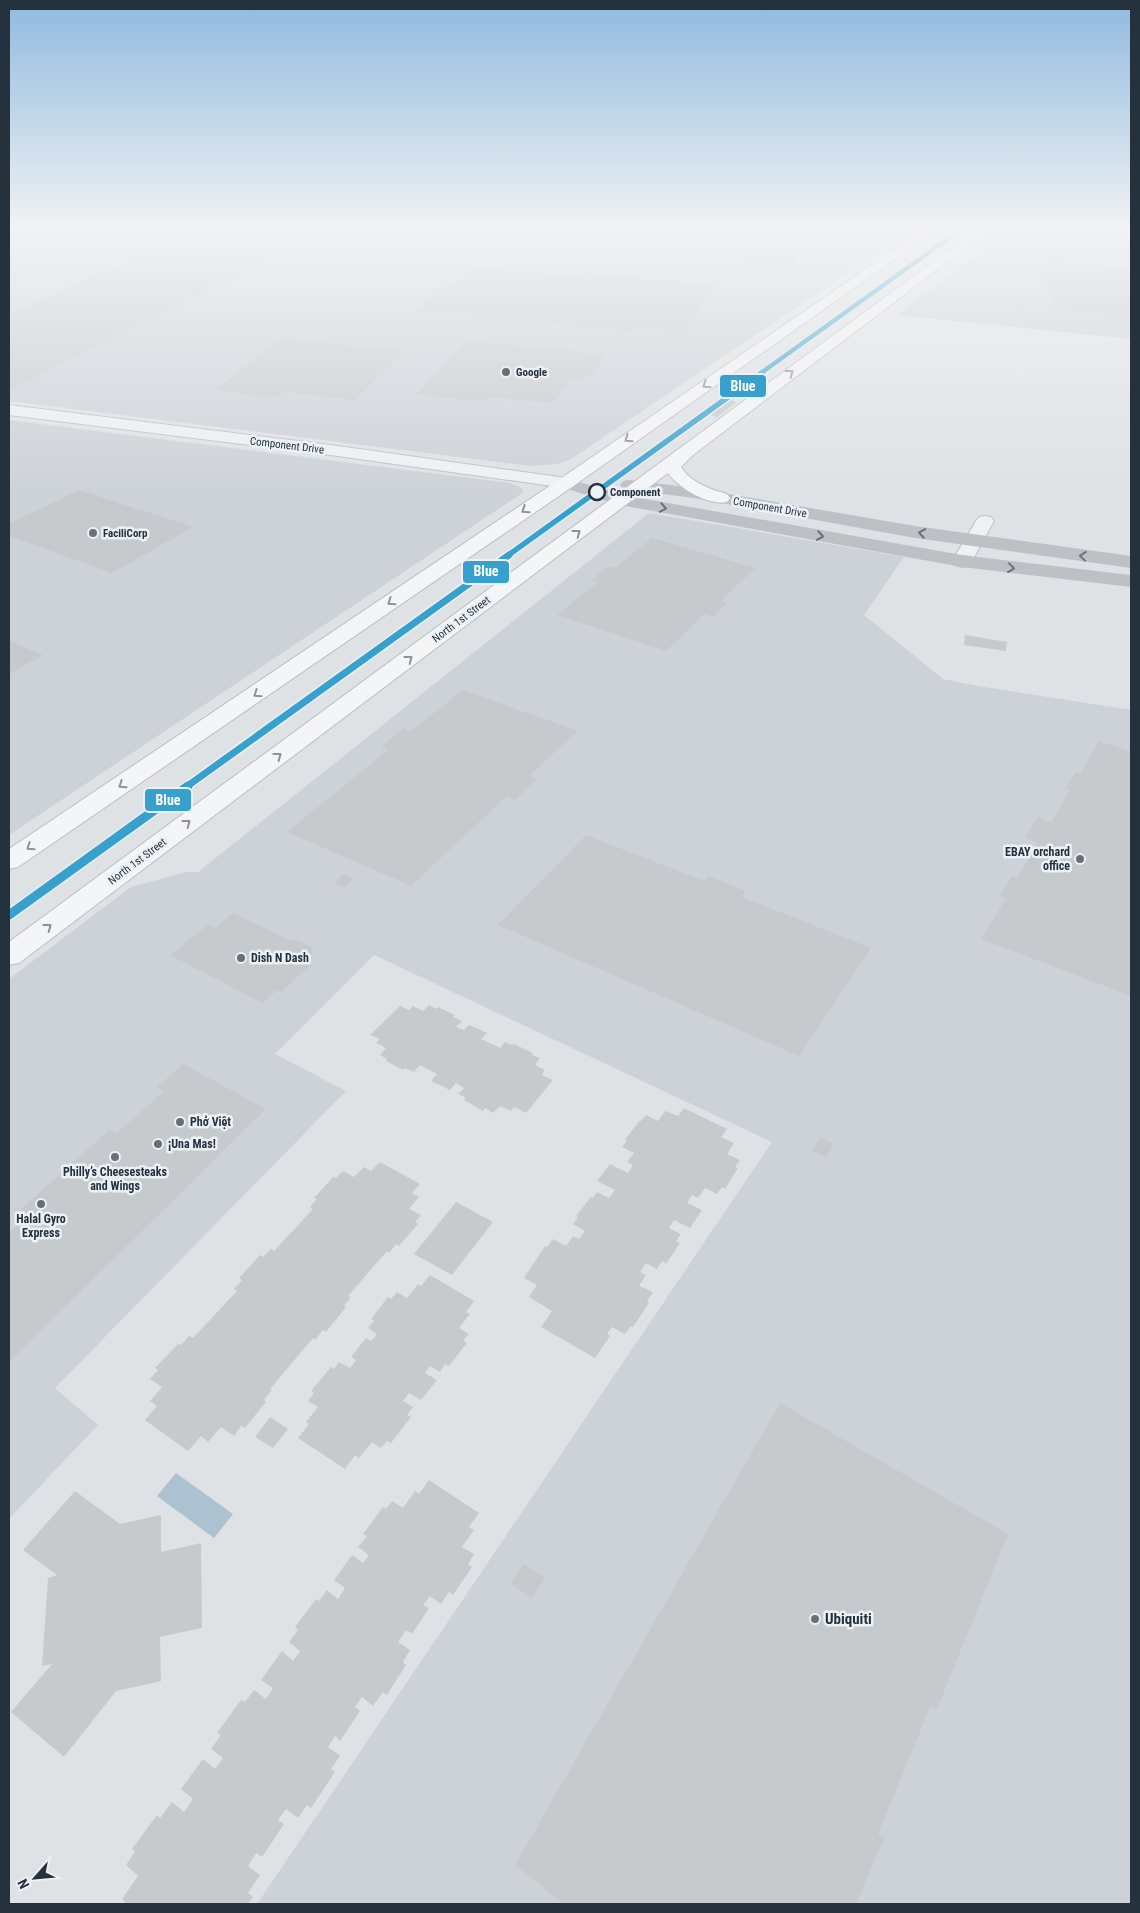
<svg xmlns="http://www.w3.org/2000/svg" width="1140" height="1913" font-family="'Roboto Condensed',sans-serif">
<rect width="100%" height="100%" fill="#dfe2e5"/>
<path fill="#cdd2d8" d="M9 228H914L571 459 558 464 531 466 9 401Z
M1012 228H1131V339L897 315Z
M9 420 510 483 520 487 524 492 9 835Z
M649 513 904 557 864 615 943 679 978 686 1131 710V1904H257L772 1142 374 955 275 1054 346 1091 55 1388 98 1425 9 1519V979L131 887 186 872H198Z"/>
<path fill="#adc2d1" d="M176 1473 233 1514 214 1538 157 1496Z"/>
<path fill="#c7cacd" d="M9 228H26L45 231 14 243 24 245 18 248 9 246Z
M445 228H502L489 235Z
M582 228H608L574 251 552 248Z
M622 228H646L609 255 587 252Z
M674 228H806L826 230 788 266 723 257 725 255H721L698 259 643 251Z
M1098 233 1131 238V258L1084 252 1086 248 1074 247 1090 243Z
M179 239 279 254 9 391V314Z
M1048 257 1063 260V263L1128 268 1130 317 1117 315 1116 320 1094 313 1051 309 1052 293 1042 283 1038 274 1039 267Z
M473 267 578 277 582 273 714 285 684 332 636 327 633 332 440 312 437 315 416 313 428 301H421L423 298 431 299 445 285 453 286Z
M281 338 405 351 355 400 287 392 278 396 266 397 216 390Z
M467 341 564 350 605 355 591 376 581 380H571L552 403 493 397 487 400 473 401 416 394Z
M731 400 737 402 717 417 711 415Z
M79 490 193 527 112 573 9 536V524Z
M652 538 756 568 721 600 728 602 713 617 705 614 666 651 557 615 598 582 592 580 608 566 615 568Z
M965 635 1007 642 1006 651 964 645Z
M9 641 43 655 9 674Z
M463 690 578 731 529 776 537 779 515 800 507 796 411 886 287 832 388 750 381 747 404 728 411 731Z
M1099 741 1131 752V996L981 939 1006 898 1000 896 1012 876 1017 878 1038 843 1025 838 1038 817 1051 822 1070 790 1065 789 1076 772 1080 774Z
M586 835 704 881 708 876 746 891 742 897 871 948 799 1056 498 925Z
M343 874 354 878 345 887 334 883Z
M233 913 292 941 295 939 314 948 311 951 314 952 305 961 311 965 281 992 277 990 263 1003 170 955 208 925 215 928Z
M429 1005 436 1009 438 1007 455 1015 453 1017 462 1021 456 1027 464 1030 469 1025 487 1033 481 1039 500 1048 505 1042 512 1045 514 1044 533 1053 532 1055 540 1058 535 1065 545 1070 542 1075 553 1080 526 1113 514 1107 511 1111 500 1106 493 1113 485 1108 483 1111 464 1100 466 1098 458 1094 464 1088 456 1083 450 1090 431 1081 437 1074 420 1065 414 1072 405 1068 403 1070 386 1061 387 1059 380 1055 386 1048 376 1043 380 1039 370 1035 400 1006 409 1010 413 1006 423 1011Z
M183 1064 266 1109 11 1360 9 1358V1232L28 1215 20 1210 109 1130 116 1134 164 1091 157 1087Z
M684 1108 727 1129 721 1137 734 1143 727 1154 740 1160 735 1167 738 1168 725 1189 722 1187 717 1194 705 1188 698 1198 692 1195 687 1203 702 1210 690 1228 674 1220 669 1228 681 1234 676 1241 680 1243 666 1264 662 1261 657 1269 646 1263 640 1272 646 1275 639 1286 653 1292 647 1301 649 1303 633 1327 631 1326 625 1334 612 1327 607 1334 610 1336 595 1358 541 1327 552 1311 529 1297 537 1285 524 1278 545 1246 547 1247 553 1239 566 1246 573 1236 579 1239 585 1231 573 1224 578 1217 576 1216 591 1197 593 1198 597 1192 609 1198 615 1190 597 1181 610 1164 628 1173 633 1165 627 1162 634 1153 622 1147 627 1141 625 1140 639 1121H641L646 1115 658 1121 665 1111 678 1116Z
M820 1137 834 1144 827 1157 812 1151Z
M380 1162 420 1184 412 1193 419 1197 409 1209 421 1215 415 1222 418 1224 399 1246 396 1244 389 1253 387 1251 348 1296 351 1297 344 1306 346 1307 326 1332 323 1330 315 1340 313 1338 270 1389 272 1390 264 1400 266 1402 245 1428 241 1426 234 1436 221 1427 208 1442 201 1436 188 1451 145 1420 157 1406 150 1401 162 1387 150 1379 158 1370 155 1368 178 1344 181 1345 189 1336 193 1338 237 1291 234 1289 242 1280 239 1278 260 1255 263 1257 271 1249 274 1251 313 1209 310 1207 317 1199 314 1198 333 1177 336 1178 343 1171 354 1177 364 1167 371 1171Z
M456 1202 493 1222 452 1275 414 1254Z
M430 1275 474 1301 466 1312 470 1314 459 1328 469 1334 463 1341 467 1343 449 1366 445 1364 440 1372 430 1366 425 1373 437 1380 421 1400 409 1393 403 1401 413 1407 407 1415 411 1417 391 1443 387 1441 381 1448 372 1442 359 1458 355 1455 345 1469 298 1438 309 1424 306 1422 318 1407 308 1401 314 1393 311 1391 331 1367 334 1369 339 1362 350 1368 356 1360 351 1357 366 1338 371 1341 377 1334 368 1328 374 1321 371 1319 388 1297 391 1299 397 1292 407 1298 418 1284 421 1286Z
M780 1403 1008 1534 937 1709 931 1705 878 1834 884 1838 856 1904H564L515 1865Z
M270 1417 288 1429 273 1448 255 1437Z
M429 1480 479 1513 469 1527 474 1530 462 1547 474 1554 468 1564 472 1567 453 1595 449 1592 441 1604 430 1596 423 1605 429 1608 412 1634 406 1630 398 1642 410 1650 403 1662 406 1665 387 1695 383 1692 373 1706 362 1697 355 1707 360 1711 340 1741 335 1736 328 1747 340 1756 331 1769 335 1772 311 1808 307 1805 298 1818 286 1809 278 1820 284 1824 262 1857 256 1853 248 1866 260 1875 248 1893 253 1897 248 1904H124L125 1902 122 1899 138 1876 126 1865 135 1852 132 1849 157 1815 160 1818 172 1802 184 1812 193 1799 181 1789 203 1759 215 1769 223 1758 211 1749 221 1735 217 1733 241 1700 245 1702 254 1690 266 1699 273 1688 261 1680 282 1651 293 1661 300 1651 289 1642 298 1630 295 1627 316 1599 319 1601 327 1590 338 1599 345 1588 334 1580 352 1555 363 1563 369 1555 358 1547 367 1536 363 1534 383 1507 386 1509 392 1501 403 1508 415 1491 419 1494Z
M75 1491 120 1524 161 1515V1552L201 1543 202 1628 160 1637 161 1681 116 1691 64 1757 11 1712 52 1664 42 1666 48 1578 57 1575 23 1550Z
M524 1564 545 1578 532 1598 510 1583Z"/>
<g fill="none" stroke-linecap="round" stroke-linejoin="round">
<defs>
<path id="minor" d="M985 516 991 517 994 521 972 561 969 565 962 567 955 565 952 561 976 521 979 517Z"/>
<path id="tertiary" d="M9 405 338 446 566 478 572 479 575 483 572 487 566 488 338 456 9 415Z"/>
<path id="primary" d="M926 228H939L572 487 18 867 9 869V849L560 479Z
M979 228H992L693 455 681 467C691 483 710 489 727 494L730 498 727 502C709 506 678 488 668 473L19 963 9 965V942Z"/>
</defs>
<use href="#minor" stroke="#bdc0c3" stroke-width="2"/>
<use href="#tertiary" stroke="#bdc0c3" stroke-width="2"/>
<use href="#primary" stroke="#bbbfc3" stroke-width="2"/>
<use href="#minor" fill="#eff0f2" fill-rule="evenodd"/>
<use href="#tertiary" fill="#eff0f2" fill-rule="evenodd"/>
<path fill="#bdc1c5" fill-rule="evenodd" d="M566 478 623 495 962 555 1131 575V587L962 567 620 505 560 487 557 483 560 479Z
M629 480 694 488 915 526 1131 556V568L915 538 694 498 623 489 620 485 623 481Z"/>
<use href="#primary" fill="#f3f5f6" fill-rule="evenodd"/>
<defs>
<path id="rail-1-far3" d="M761 373 963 228"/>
<path id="rail-1-far2" d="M507 556 763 372"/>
<path id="rail-1-far1" d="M186 787 509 555"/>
<path id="rail-1" d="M9 915 188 786"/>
</defs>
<use href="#rail-1-far3" stroke="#ecf1f5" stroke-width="6"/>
<use href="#rail-1-far2" stroke="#ecf1f5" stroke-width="8"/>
<use href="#rail-1-far1" stroke="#ecf1f5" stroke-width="10"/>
<use href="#rail-1" stroke="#ecf1f5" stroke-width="12"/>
<use href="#rail-1-far3" stroke="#38a0cd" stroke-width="4.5"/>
<use href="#rail-1-far2" stroke="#38a0cd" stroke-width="5.5"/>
<use href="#rail-1-far1" stroke="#38a0cd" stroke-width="7"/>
<use href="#rail-1" stroke="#38a0cd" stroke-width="9"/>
</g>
<defs><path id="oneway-chevron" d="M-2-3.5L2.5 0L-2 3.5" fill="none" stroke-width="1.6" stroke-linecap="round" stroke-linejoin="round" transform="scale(1.25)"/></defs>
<g stroke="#8c939a">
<use href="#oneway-chevron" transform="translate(790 373) rotate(-37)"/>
<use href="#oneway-chevron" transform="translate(706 385) rotate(145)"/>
<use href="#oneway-chevron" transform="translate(628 439) rotate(145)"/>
<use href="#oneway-chevron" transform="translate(525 510) rotate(146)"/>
<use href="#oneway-chevron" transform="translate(577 533) rotate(-37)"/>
<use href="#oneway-chevron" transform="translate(391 602) rotate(146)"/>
<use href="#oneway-chevron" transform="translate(409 659) rotate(-37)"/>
<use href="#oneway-chevron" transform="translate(257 694) rotate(146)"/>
<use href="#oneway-chevron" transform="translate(278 756) rotate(-37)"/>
<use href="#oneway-chevron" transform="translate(122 785) rotate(146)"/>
<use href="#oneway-chevron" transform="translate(187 823) rotate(-37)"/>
<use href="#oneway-chevron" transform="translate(30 847) rotate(146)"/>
<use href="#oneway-chevron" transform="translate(48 927) rotate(-37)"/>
</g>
<g stroke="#6a727b">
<use href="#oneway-chevron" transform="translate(663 508) rotate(11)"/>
<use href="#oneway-chevron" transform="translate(922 533) rotate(-171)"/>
<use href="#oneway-chevron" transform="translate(820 536) rotate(10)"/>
<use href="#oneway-chevron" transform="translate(1083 556) rotate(-173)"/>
<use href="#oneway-chevron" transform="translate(1011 568) rotate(7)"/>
</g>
<linearGradient id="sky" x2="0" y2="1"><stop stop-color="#90badf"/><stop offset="0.46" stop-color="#f1f2f3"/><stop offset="1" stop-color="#f1f2f3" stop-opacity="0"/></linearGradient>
<rect width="1140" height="495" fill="url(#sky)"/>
<g fill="#676f78" stroke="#ecf1f5" stroke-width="2">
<circle cx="506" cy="372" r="5"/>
<circle cx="93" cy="533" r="5"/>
<circle cx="1080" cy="859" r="5"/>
<circle cx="241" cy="958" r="5"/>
<circle cx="180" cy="1122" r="5"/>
<circle cx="158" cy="1144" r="5"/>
<circle cx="115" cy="1157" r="5"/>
<circle cx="41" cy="1204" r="5"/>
<circle cx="815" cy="1619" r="5"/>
</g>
<circle fill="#ecf1f5" stroke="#26313e" stroke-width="2.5" cx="597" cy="492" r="8"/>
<g text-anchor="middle" stroke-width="5" stroke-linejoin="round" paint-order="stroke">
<g font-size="11" font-weight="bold" fill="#26313e" stroke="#ecf1f5" text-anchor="start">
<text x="516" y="376">Google</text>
<text x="103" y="537">FaciliCorp</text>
</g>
<g font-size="11" fill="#26313e" stroke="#ecf1f5">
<text transform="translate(287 445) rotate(7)" y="4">Component Drive</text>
<text transform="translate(770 507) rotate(10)" y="4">Component Drive</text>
<text transform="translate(461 619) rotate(-37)" y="4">North 1st Street</text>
<text transform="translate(137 861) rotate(-37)" y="4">North 1st Street</text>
</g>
<g font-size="11" font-weight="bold" fill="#26313e" stroke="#ecf1f5" text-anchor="start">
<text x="610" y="496">Component</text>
</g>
<g font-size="12" font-weight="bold" fill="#26313e" stroke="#ecf1f5" text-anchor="start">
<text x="1070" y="856" text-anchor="end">EBAY orchard<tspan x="1070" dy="14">office</tspan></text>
<text x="251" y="962">Dish N Dash</text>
<text x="190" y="1126">Phở Việt</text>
<text x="168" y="1148">¡Una Mas!</text>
<text x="115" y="1176" text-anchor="middle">Philly’s Cheesesteaks<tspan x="115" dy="14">and Wings</tspan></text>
<text x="41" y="1223" text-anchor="middle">Halal Gyro<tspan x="41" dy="14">Express</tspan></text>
</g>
<g font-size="15" font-weight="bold" fill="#26313e" stroke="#ecf1f5" text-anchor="start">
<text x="825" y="1624">Ubiquiti</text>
</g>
</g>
<g stroke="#ecf1f5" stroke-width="2">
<rect x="719" y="374" width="48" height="24" rx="5" fill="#38a0cd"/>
<rect x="462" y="560" width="48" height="24" rx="5" fill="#38a0cd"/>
<rect x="144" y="788" width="48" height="24" rx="5" fill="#38a0cd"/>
</g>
<g font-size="14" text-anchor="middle" font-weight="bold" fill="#fff">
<text x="743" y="391">Blue</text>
<text x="486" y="576">Blue</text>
<text x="168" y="805">Blue</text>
</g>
<rect width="1140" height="1913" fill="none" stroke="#26313e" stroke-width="20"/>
<g transform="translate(35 1878) rotate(243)" stroke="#ecf1f5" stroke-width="4" paint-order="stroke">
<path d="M0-4L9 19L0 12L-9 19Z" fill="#26313e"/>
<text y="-8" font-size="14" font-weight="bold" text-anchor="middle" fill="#26313e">N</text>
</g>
</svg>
